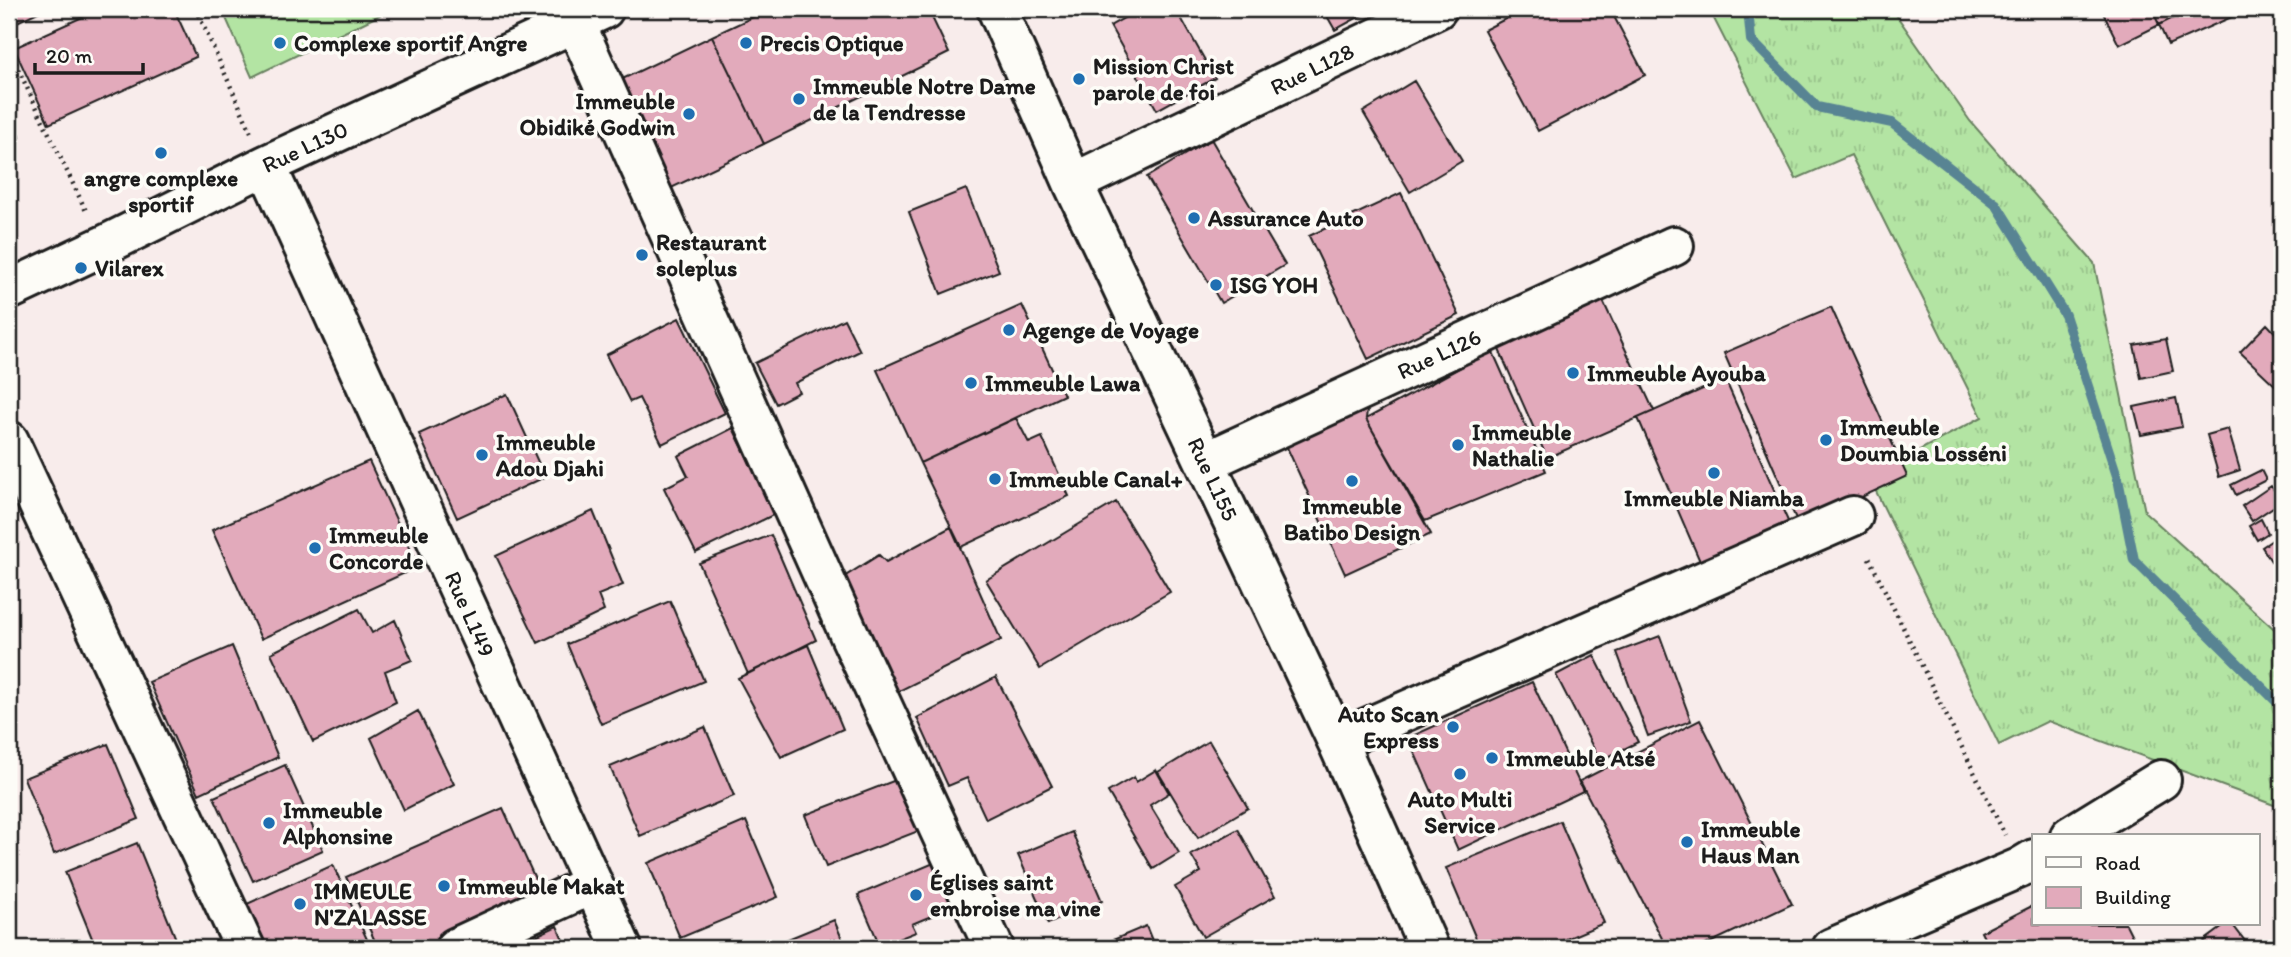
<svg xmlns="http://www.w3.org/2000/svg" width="2291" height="957" font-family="Itim,sans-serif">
<defs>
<pattern id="grass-tufts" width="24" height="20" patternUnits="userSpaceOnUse" patternTransform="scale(1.75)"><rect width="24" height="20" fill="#b3e4a3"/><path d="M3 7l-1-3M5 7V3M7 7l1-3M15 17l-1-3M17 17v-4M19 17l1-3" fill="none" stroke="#99c38c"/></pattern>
</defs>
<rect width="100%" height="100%" fill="#f8eceb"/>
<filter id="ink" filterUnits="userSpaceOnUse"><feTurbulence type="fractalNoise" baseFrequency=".0143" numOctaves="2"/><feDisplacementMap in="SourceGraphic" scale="14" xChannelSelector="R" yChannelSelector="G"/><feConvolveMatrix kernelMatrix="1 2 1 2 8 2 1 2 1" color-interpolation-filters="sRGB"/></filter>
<g filter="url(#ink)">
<path fill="url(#grass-tufts)" stroke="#688060" stroke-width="2" d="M1709 9H1892L1970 121 2094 263 2145 512 2282 636V808L2048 721 1999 745 1869 477 1982 417 1851 155 1796 179Z"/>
<path fill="#b3e4a3" stroke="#688060" stroke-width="2" d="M222 9H392L252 77Z"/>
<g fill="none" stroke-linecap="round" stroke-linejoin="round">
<path stroke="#598493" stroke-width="10" d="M1748 9 1751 40 1817 107 1892 123 1996 204 2065 315 2118 479 2134 560 2282 707"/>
</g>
<path fill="#e2aabb" stroke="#1c1c1c" stroke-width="2" d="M9 9H44L11 25Z
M100 9H174L196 57 49 124 14 48Z
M770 9H928L949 53 764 144 712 36Z
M1140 9H1176L1215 78 1157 110 1110 26Z
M1323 9H1373L1335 30Z
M1510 9H1610L1645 75 1538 131 1484 30 1513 15Z
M2101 9H2191L2119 45Z
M2152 9H2250L2168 45Z
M712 36 764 144 665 191 614 83Z
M1414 81 1462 161 1410 192 1363 112Z
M9 114 20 137 9 142Z
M1211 139 1285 265 1221 303 1147 177Z
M966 189 999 271 941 294 909 212Z
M1401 193 1459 315 1368 359 1309 236Z
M1597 288 1654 411 1547 458 1493 336Z
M1022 305 1064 395 920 463 877 370Z
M1831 307 1907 476 1799 526 1724 353Z
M679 318 725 413 662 444 639 398 630 402 606 355Z
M844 319 860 351 795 383 799 392 776 404 755 363Z
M2267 324 2282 340V392L2240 352Z
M2166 339 2173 371 2141 378 2134 345Z
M1492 350 1546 471 1425 521 1366 419Z
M1725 379 1791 528 1702 566 1638 418Z
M507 394 545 477 457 518 419 434Z
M2176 398 2182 427 2141 435 2134 407Z
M1368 401 1366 419 1431 534 1345 574 1284 441Z
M1016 418 1029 443 1042 437 1069 496 961 547 920 463Z
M733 428 775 514 696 553 664 488 688 476 678 456Z
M2228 429 2240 470 2219 477 2207 435Z
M369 461 418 567 261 639 212 530Z
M2261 470 2266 480 2236 495 2231 485Z
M2271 486 2282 501 2252 521 2242 506Z
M1116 502 1170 592 1040 669 986 580Z
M593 511 623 585 598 595 604 611 538 643 496 556Z
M2261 519 2268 533 2257 540 2249 526Z
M951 527 1001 640 897 692 844 577 879 555 886 562Z
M2281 534 2282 554 2271 561 2262 547Z
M771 535 816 640 748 674 699 563Z
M670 601 704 681 601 724 567 644Z
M359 609 372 633 395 620 412 660 385 671 396 702 313 742 271 653Z
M1660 636 1691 721 1648 736 1617 652Z
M808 645 843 729 781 757 738 678Z
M232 646 278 757 199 794 149 682Z
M1594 655 1638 742 1600 761 1556 675Z
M996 677 1052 786 986 819 967 778 948 786 917 718Z
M1532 682 1583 791 1458 850 1408 738Z
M418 711 454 784 404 810 371 738Z
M1700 720 1792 904 1699 948H1667L1580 781Z
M705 727 734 796 640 836 610 767Z
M1209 741 1248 808 1198 838 1158 772Z
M108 744 139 819 54 854 24 778Z
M285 765 323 850 253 881 214 797Z
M1156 770 1169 793 1150 805 1179 853 1153 869 1108 792 1134 777 1136 782Z
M901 778 921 830 826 867 805 815Z
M503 808 542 894 425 948H378L346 877Z
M746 821 778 897 680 938 648 863Z
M1560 821 1604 923 1545 948H1480L1446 868Z
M1238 829 1275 896 1203 937 1175 887 1201 872 1191 855Z
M1072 832 1102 901 1048 924 1018 855Z
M137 843 178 944 167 948H96L65 872Z
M948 857 967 901 912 924 916 932 880 946 858 895Z
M333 865 371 948H254L236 909Z
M2034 905V924H2126L2138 948H1989L1981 932Z
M834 920 846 948H766Z
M2227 924H2232L2245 941 2235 948H2210L2204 941Z
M557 926 567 948H510Z
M1146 926 1155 948H1094Z"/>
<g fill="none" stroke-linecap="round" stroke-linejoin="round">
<defs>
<path id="minor" d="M997 9 1073 183 1337 741 1429 948
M575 22 850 636 994 948
M266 165 622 948
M1073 183 1437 9
M9 290 103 246 266 165 604 9
M9 441 245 948
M1205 462 1674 246
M1337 741 1853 516
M2070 836 2161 780
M455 948 593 884
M1832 948 2019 868 2034 859"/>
</defs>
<use href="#minor" stroke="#1c1c1c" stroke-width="44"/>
<path stroke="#1c1c1c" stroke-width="4.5" stroke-dasharray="2 5" stroke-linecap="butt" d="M196 9 251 132
M9 50 87 213
M1869 558 2005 835"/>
<use href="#minor" stroke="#fdfcf7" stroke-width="38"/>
</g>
</g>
<g fill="#1f6fb2" stroke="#fdfcf7" stroke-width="2.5">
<circle cx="280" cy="43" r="7"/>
<circle cx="746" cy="43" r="7"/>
<circle cx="1079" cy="79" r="7"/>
<circle cx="799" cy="99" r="7"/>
<circle cx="689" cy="114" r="7"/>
<circle cx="161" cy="153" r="7"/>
<circle cx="1194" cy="218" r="7"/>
<circle cx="642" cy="255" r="7"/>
<circle cx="81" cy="268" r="7"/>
<circle cx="1216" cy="285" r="7"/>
<circle cx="1009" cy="330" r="7"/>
<circle cx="1573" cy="373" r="7"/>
<circle cx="971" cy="383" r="7"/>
<circle cx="1826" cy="440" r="7"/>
<circle cx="1458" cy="445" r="7"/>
<circle cx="482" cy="455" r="7"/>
<circle cx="1714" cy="473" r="7"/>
<circle cx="995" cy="479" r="7"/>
<circle cx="1352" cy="481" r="7"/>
<circle cx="315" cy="548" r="7"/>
<circle cx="1453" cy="727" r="7"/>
<circle cx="1492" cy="758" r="7"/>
<circle cx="1460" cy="774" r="7"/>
<circle cx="269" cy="823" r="7"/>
<circle cx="1687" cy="842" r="7"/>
<circle cx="444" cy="886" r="7"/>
<circle cx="916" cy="895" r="7"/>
<circle cx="300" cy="904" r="7"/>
</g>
<g text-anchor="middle" stroke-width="7" stroke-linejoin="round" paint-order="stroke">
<g font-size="23" font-weight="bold" fill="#1c1c1c" stroke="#fdfcf7" text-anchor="start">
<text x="294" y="51">Complexe sportif Angre</text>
<text x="760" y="51">Precis Optique</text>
<text x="1093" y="74">Mission Christ<tspan x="1093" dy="26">parole de foi</tspan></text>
<text x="813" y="94">Immeuble Notre Dame<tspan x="813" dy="26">de la Tendresse</tspan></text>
<text x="675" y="109" text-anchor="end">Immeuble<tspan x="675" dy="26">Obidiké Godwin</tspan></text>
<text x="161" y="186" text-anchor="middle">angre complexe<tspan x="161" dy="26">sportif</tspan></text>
<text x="1208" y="226">Assurance Auto</text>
<text x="656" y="250">Restaurant<tspan x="656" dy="26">soleplus</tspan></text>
<text x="95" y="276">Vilarex</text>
<text x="1230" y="293">ISG YOH</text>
<text x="1023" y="338">Agenge de Voyage</text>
<text x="1587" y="381">Immeuble Ayouba</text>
<text x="985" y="391">Immeuble Lawa</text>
<text x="1840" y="435">Immeuble<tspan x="1840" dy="26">Doumbia Losséni</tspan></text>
<text x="1472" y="440">Immeuble<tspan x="1472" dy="26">Nathalie</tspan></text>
<text x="496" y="450">Immeuble<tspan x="496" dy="26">Adou Djahi</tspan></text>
<text x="1009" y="487">Immeuble Canal+</text>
<text x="1714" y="506" text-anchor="middle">Immeuble Niamba</text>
<text x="1352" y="514" text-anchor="middle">Immeuble<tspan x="1352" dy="26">Batibo Design</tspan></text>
<text x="329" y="543">Immeuble<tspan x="329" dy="26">Concorde</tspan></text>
<text x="1439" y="722" text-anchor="end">Auto Scan<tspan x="1439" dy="26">Express</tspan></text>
<text x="1506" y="766">Immeuble Atsé</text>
<text x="1460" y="807" text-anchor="middle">Auto Multi<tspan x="1460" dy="26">Service</tspan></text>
<text x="283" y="818">Immeuble<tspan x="283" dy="26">Alphonsine</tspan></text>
<text x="1701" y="837">Immeuble<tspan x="1701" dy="26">Haus Man</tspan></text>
<text x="930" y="890">Églises saint<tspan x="930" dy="26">embroise ma vine</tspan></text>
<text x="458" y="894">Immeuble Makat</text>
<text x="314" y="899">IMMEULE<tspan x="314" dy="26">N'ZALASSE</tspan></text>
</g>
<g font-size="23" fill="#1c1c1c" stroke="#fdfcf7">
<text transform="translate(1312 69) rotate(-26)" y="8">Rue L128</text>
<text transform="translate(305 147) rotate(-25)" y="8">Rue L130</text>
<text transform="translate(1439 354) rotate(-25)" y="8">Rue L126</text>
<text transform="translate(1213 479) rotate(65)" y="8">Rue L155</text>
<text transform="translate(470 614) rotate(66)" y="8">Rue L149</text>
</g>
</g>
<rect width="2291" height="957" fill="none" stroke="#fdfcf7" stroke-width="35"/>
<rect x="18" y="18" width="2256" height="922" fill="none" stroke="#1c1c1c" stroke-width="2.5" filter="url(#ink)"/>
<rect x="2032" y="834" width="228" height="91" fill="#fdfcf7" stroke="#a3a29f" stroke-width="2"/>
<rect x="2046" y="857" width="35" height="10" fill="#fdfcf7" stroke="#a3a29f" stroke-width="2"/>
<text x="2095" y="870" font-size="21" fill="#1c1c1c">Road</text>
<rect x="2046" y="887" width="35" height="21" fill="#e2aabb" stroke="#a3a29f" stroke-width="2"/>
<text x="2095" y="904" font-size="21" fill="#1c1c1c">Building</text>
<path d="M35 63v10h108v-10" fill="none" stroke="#1c1c1c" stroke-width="3.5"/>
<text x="46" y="63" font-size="21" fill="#1c1c1c" stroke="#fdfcf7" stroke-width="5" paint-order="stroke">20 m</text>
</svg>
